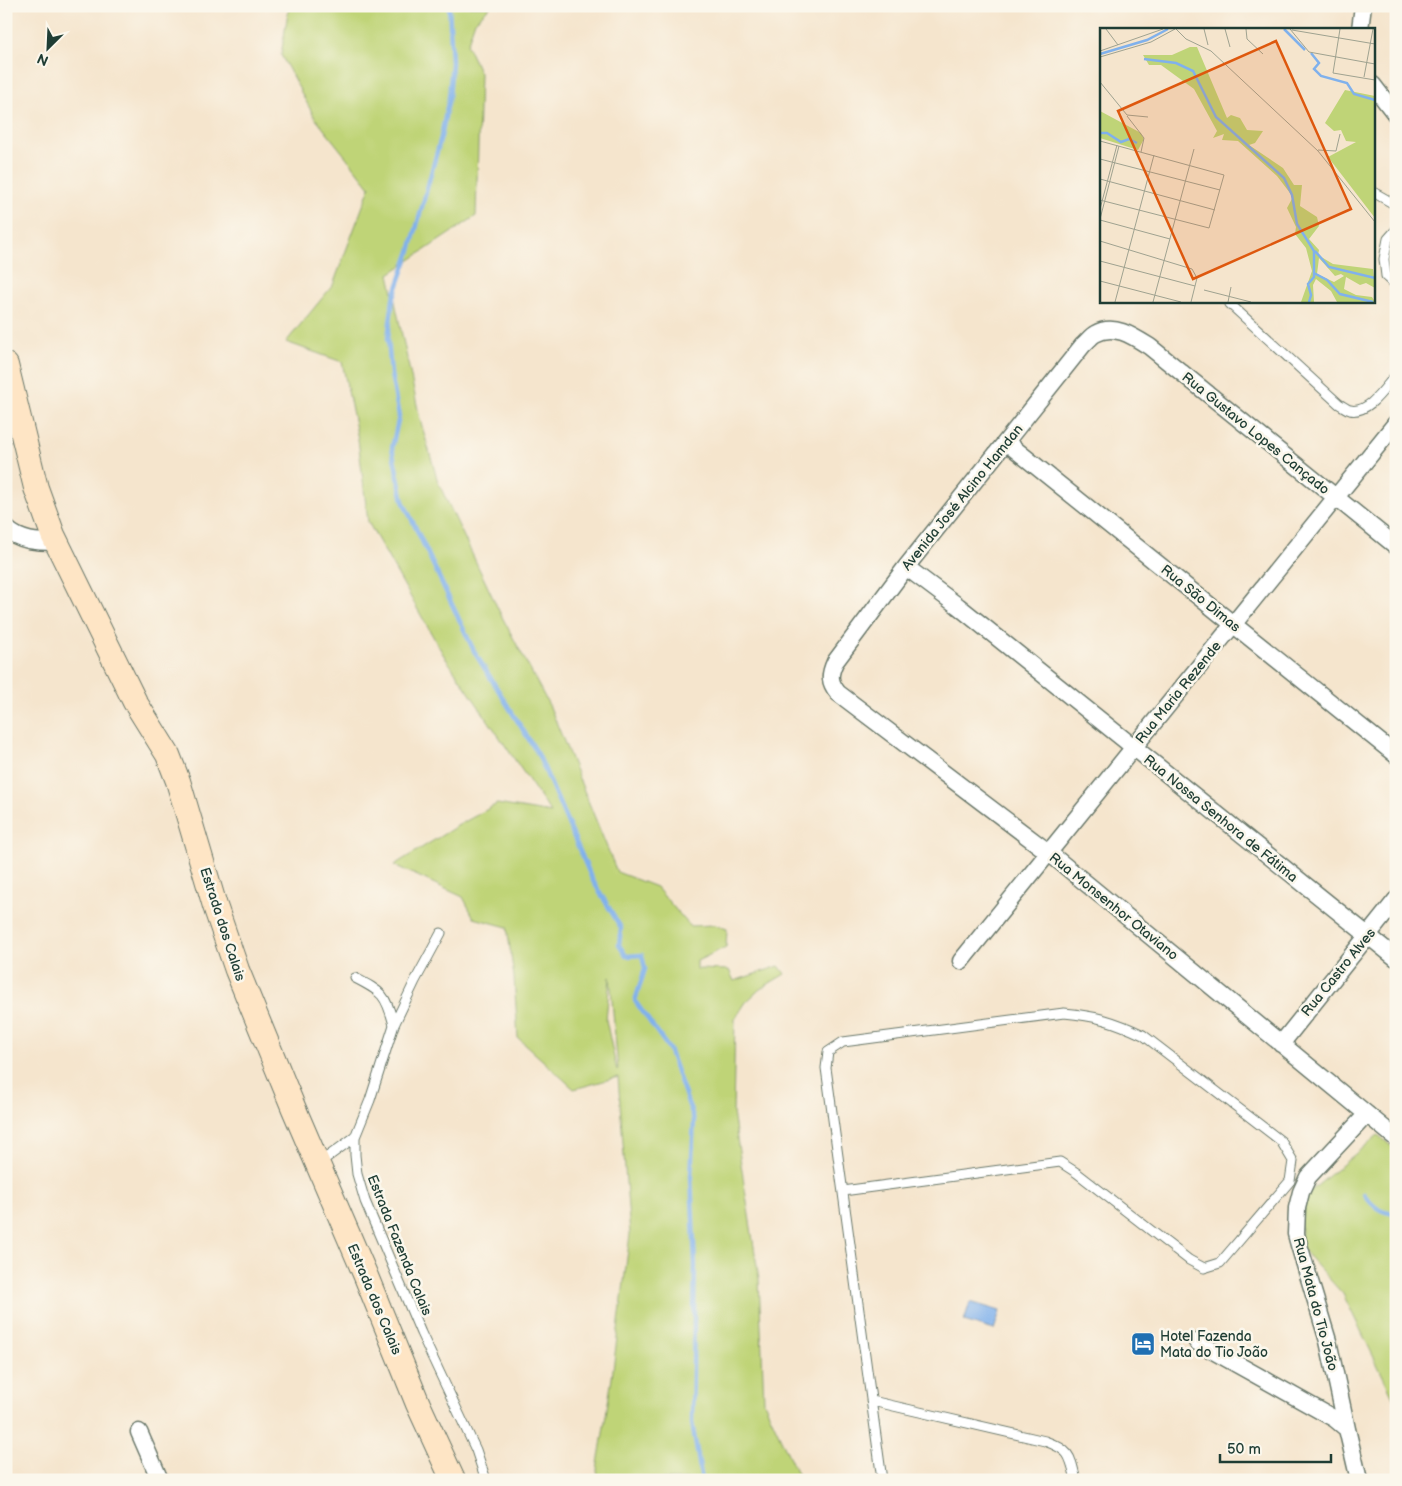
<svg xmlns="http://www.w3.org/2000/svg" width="1402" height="1486" font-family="'Balsamiq Sans',sans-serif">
<rect width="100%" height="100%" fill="#fbf7ec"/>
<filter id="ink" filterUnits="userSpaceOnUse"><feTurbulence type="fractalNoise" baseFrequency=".02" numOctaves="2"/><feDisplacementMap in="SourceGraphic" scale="10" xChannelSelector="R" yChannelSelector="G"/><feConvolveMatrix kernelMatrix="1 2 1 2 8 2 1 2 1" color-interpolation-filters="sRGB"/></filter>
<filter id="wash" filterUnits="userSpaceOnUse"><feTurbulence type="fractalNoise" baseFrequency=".0096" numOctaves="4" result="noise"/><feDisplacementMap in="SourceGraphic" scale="20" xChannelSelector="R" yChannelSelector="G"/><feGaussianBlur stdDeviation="1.12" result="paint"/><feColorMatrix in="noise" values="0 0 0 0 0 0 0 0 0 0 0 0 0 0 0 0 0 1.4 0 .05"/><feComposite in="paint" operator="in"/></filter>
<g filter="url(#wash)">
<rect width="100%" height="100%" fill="#f5e5cd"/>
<path fill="#bfd477" stroke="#6f8856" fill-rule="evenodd" d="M289 6H491L475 21 467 45 480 73 476 216 389 274 420 419 438 482 501 615 550 707 617 872 656 887 690 926 715 925 727 929 726 947 697 961V969L729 970 734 981 779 966 785 974 760 989 746 1002 735 1019 733 1113 759 1279 764 1402 800 1480H599L597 1470 612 1378 630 1234 618 1077 574 1089 518 1038 514 977 507 927 474 918 463 897 394 865 457 826 497 804 551 813 443 654 368 522 358 439 342 362 286 342 333 285 370 187 315 118 281 55ZM610 977 618 1070 617 1071 606 1020Z
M1378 1135 1396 1150V1403L1343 1294 1301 1248 1300 1200Z"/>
<path fill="#80b1ec" stroke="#507790" d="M970 1302 1000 1311 994 1330 964 1321Z"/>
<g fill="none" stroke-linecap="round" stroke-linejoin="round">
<path stroke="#80b1ec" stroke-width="4.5" d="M449 6 452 63 449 97 441 137 410 251 393 299 388 338 391 374 399 416 392 448 403 501 475 653 538 754 592 879 621 928 619 945 626 956 642 955 645 969 635 1001 669 1049 694 1120 691 1176 695 1265 692 1423 702 1480
M1364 1194C1372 1206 1381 1213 1396 1214"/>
</g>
</g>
<g filter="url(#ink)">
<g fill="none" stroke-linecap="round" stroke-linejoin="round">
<defs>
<path id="lane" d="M1373 192 1396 205
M1396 230 1388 239 1384 259 1386 276 1396 285
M1229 301 1230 304 1339 404C1343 406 1346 409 1350 410 1369 414 1385 387 1396 375
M441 933 415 981 394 1025 370 1100 355 1137V1155L357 1174 365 1201 421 1333 476 1450 486 1480
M355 978C382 992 386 994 394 1025
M319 1163 355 1137
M843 1191 1060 1162 1077 1173 1189 1260 1204 1268 1220 1263 1290 1181 1293 1161 1281 1141 1143 1035C1114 1021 1096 1016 1064 1013L843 1042 828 1052 826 1068 882 1480
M872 1401 1045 1441C1070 1450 1070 1455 1076 1480"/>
<path id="street" d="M1360 29 1363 6
M1373 85 1396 115
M1006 442 1396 755
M6 528C20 542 38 542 56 542
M1396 546 1150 347C1133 336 1114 323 1095 334 1091 336 1087 342 1083 345L906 567 835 662C829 675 829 682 838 693L1048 852 1396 1138
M906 567 958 606 1396 958
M961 961 1396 423
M1281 1044 1396 900
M1197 1342 1335 1419 1347 1429 1359 1480
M1347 1429 1328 1341 1299 1245 1296 1234 1297 1208 1301 1192 1308 1177 1367 1114
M139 1432 160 1480"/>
<path id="secondary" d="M6 365 36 488 53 535 135 702 168 755 178 781 215 906 237 970 294 1109 365 1274 418 1404 453 1480"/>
</defs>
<use href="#lane" stroke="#6a786a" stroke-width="11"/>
<use href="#street" stroke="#6a786a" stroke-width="19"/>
<use href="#secondary" stroke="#6a786a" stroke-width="26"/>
<use href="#lane" stroke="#fff" stroke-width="9"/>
<use href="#street" stroke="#fff" stroke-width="16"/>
<use href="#secondary" stroke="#fee5c5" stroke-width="24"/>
</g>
</g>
<defs>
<symbol id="hotel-square" viewBox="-11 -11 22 22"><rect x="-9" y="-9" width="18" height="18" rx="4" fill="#1f6fb2" stroke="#fbf7ec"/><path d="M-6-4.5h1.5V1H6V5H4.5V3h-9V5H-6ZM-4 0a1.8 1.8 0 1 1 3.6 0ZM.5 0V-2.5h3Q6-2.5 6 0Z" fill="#fff"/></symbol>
</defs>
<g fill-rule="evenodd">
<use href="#hotel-square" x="1129" y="1330" width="28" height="28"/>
</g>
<g text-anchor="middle" stroke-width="5" stroke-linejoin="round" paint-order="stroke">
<g font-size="14" fill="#1f3d34" stroke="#fbf7ec">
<text transform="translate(1256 433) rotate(39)" y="5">Rua Gustavo Lopes Cançado</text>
<text transform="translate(962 497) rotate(-51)" y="5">Avenida José Alcino Hamdan</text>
<text transform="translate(1201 598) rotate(39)" y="5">Rua São Dimas</text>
<text transform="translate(1178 692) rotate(-51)" y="5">Rua Maria Rezende</text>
<text transform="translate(1221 818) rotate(39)" y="5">Rua Nossa Senhora de Fátima</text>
<text transform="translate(1114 906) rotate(39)" y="5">Rua Monsenhor Otaviano</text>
<text transform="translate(223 924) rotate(72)" y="5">Estrada dos Calais</text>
<text transform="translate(1338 972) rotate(-51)" y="5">Rua Castro Alves</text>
<text transform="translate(400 1245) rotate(68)" y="5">Estrada Fazenda Calais</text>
<text transform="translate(375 1299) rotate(67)" y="5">Estrada dos Calais</text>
<text transform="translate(1316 1304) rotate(75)" y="5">Rua Mata do Tio João</text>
</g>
<g font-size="14" fill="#1f3d34" stroke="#fbf7ec" text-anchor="start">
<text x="1160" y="1341">Hotel Fazenda<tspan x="1160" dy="16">Mata do Tio João</tspan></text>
</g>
</g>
<g transform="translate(1100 28)">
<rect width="275" height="275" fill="#f5e5cd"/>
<path d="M90 19H97L127 90 131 87 140 90 147 102 163 103 155 115 149 117 183 140 194 157H202L200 178 217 189 219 198 209 211 219 222 218 227 233 236 273 241 275 260 266 255 260 257 246 249 244 261 256 267 272 269 275 274H237L231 263 216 251 213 257 214 274H201L212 243 206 220 195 206 196 199 187 180 193 169 177 148 138 113 122 112 124 106 113 110 117 103 94 61 61 37H49L43 27H72ZM219 230 235 248 241 246 244 248 234 254 217 246ZM245 62 275 68V190L228 129 256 114 246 113 241 102 234 103 225 95ZM0 83 41 105 44 111 38 122 0 110Z" fill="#bfd477" fill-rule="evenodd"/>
<path fill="none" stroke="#80b1ec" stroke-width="2.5" d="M184 1 205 22M211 25 219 35 214 41 221 48 247 55 254 66 275 72M0 26 47 12 68 1M44 31 76 35 93 43 116 89 184 150 192 167 197 196 214 223V249L208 256 211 267 209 274M0 105H7L21 114 29 111 37 115M215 223 229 239 275 250M214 245 227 252 240 266 273 274"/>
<path fill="none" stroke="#9fa290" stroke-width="1" d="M6 1 18 17M76 1 86 11 111 23 218 123 275 194M104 1 108 17M125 1 130 19M146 1 147 11 163 26M190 1 209 24 275 36M240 1 233 45 275 52M192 2 275 16M0 23 63 1M0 29 51 14 75 1M264 49 273 1M0 54 27 87 48 89M27 88 44 110 41 124M0 113 124 147 109 200 0 172M218 122 236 123 240 106M0 131 120 162M0 151 115 182M0 181 17 117M0 191 19 118M0 192 70 211M0 213 92 241 97 250 91 274M0 233 95 258M0 253 81 274M104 262 151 274M15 274 54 127M53 274 94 121M128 274 131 259"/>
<path fill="#de580e" fill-opacity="0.15" stroke="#de580e" stroke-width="2.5" d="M176 13 251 181 93 251 18 83Z"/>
<rect width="275" height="275" fill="none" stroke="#1f3d34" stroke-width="2.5"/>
</g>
<rect width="1402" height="1486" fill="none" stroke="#fbf7ec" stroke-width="25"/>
<g transform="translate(48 48) rotate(204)" stroke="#fbf7ec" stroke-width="4" paint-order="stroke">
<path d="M0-4L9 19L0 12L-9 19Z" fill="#1f3d34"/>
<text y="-8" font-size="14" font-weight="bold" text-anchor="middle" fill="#1f3d34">N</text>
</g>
<path d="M1220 1454v8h111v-8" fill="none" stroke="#1f3d34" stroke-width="2.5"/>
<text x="1227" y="1454" font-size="15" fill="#1f3d34" stroke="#fbf7ec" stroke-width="4" paint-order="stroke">50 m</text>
</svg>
